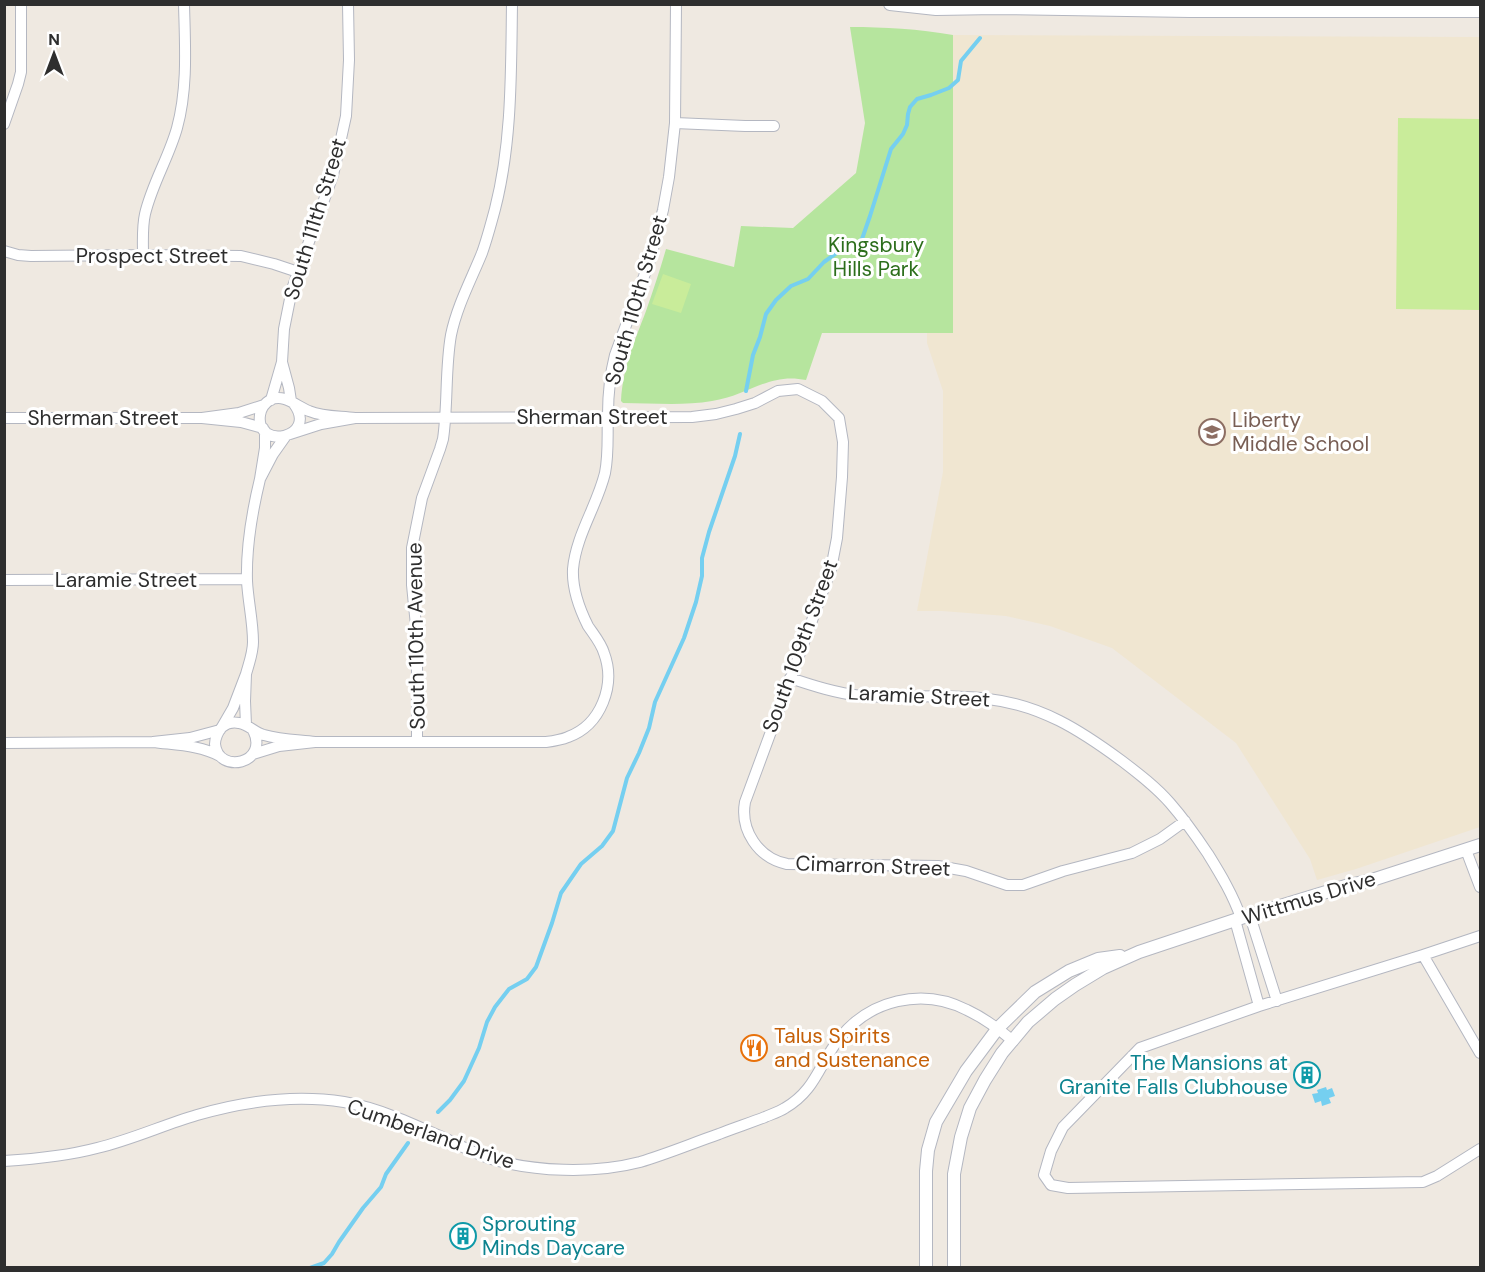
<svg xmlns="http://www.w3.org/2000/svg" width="1485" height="1272" font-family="'DM Sans',sans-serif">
<rect width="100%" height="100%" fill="#efe9e1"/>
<path fill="#f0e6d1" d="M953 35 1480 37V827L1356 869 1317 880 1310 859 1236 743 1112 648 1050 626 1006 616 942 611H917L943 472V391L927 343V333H953Z"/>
<path fill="#b6e59e" d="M850 27C884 27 919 29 953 35V333H822L806 380C769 372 748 396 712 401 683 406 652 403 623 403L621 401C623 366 634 343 646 311 653 291 660 270 666 249L734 267 741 226 793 228 856 173 865 123Z"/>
<path fill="#c9ec9a" d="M1398 118 1480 119V310L1396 309Z
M663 274 691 284 681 313 652 304Z"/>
<path fill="#75cff0" d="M1326 1087 1327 1090 1332 1088 1335 1096 1329 1098 1331 1103 1322 1106 1321 1101 1315 1103 1312 1094 1318 1093 1317 1090Z"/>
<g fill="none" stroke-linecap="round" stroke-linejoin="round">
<path stroke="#75cff0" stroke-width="4" d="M746 391 753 355 760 337 766 314 776 300 791 286 808 279 824 262 838 252 854 247 862 239 870 216 891 149 903 134 907 125 908 114 910 107 917 99 931 95 949 88 958 80 961 61 980 38
M438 1112 450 1100 464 1081 479 1048 487 1022 495 1007 509 989 527 979 536 967 552 923 561 893 581 864 602 846 613 831 627 778 639 753 649 728 655 702 684 638 696 602 702 576V558L709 532 735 456 740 434
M310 1268 324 1263 332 1254 339 1242 363 1208 381 1187 386 1174 408 1143"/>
<defs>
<path id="minor" d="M675 123 745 126H774
M4 124 18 84 21 72V4
M4 251 18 255 31 256 143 255 241 256 274 264 298 272
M143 255C143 241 142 227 145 214 152 184 169 157 177 128 188 88 185 45 184 4
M282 362 284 329 292 289 333 175 346 116 349 60 348 4
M271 400 282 362 289 388 291 401
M4 418H202
M355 418 692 417 716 414 736 409 755 403 778 391 798 389 822 401 839 418 843 442 842 477 837 538 831 569 745 802C740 830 758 858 787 864L938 866 966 871 1007 885H1023L1063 871 1132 853 1160 839 1185 821
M263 428 241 422 202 418 239 413 264 405
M265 431V448L260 479 273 454 285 437
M290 434 321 424 355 418C340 416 323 417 309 411 296 406 284 393 270 400 265 403 261 408 260 415 255 451 319 438 294 404
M4 580 247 579
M246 674C249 663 253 653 253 642 253 621 248 601 247 581 246 547 252 512 260 479
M790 678C814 686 836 693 861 696 903 699 946 693 988 699 1041 705 1080 730 1122 761 1139 774 1156 787 1170 803 1184 819 1196 836 1208 854 1221 875 1233 895 1241 918
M222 727 233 708 246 674 245 701 246 725
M220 730 190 738 153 742C176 745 200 745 220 756
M253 730C270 764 218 775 215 744 215 739 218 731 222 727 227 723 234 722 239 723 248 724 255 733 264 735 281 740 299 740 315 742L279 746 253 754
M315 742H546C554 741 561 740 568 737 601 725 616 685 604 653 601 643 594 635 588 626 579 608 572 589 573 569 576 535 597 506 605 473 609 453 607 434 608 414 608 394 610 375 615 355L650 260 663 210 669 177 675 123 676 4
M417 742V636L412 585V548L422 498 440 449 443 439C448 405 445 369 451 335 457 306 471 280 482 253 487 239 491 224 495 209 512 143 511 73 512 4
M4 743 153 742
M1466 850 1480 887
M1250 916 1277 1001
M1235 920 1259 1006
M1423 955 1480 936
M1480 1053 1423 955 1259 1006 1140 1048 1063 1127 1051 1151 1044 1175 1051 1185 1068 1188 1423 1182 1437 1176 1480 1149
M4 1161C36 1159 67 1156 97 1148 131 1140 163 1125 197 1115 245 1101 293 1094 344 1102 378 1108 411 1123 442 1137 457 1144 472 1152 488 1158 533 1172 594 1174 640 1162 667 1154 693 1143 719 1134 734 1128 750 1123 765 1117 772 1114 779 1112 785 1108 816 1090 819 1064 839 1039 869 1000 922 987 967 1010 984 1018 999 1029 1013 1041"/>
<path id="tertiary" d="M890 4 936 9 997 8 1190 11H1480
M926 1268V1171L928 1150 936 1122 966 1071 998 1028 1035 992 1069 971 1098 959 1120 956
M954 1268V1174L961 1137 970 1108 985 1080 1002 1053 1028 1022 1055 999 1075 985 1103 968 1139 952 1241 918 1349 885 1372 880 1480 845"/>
</defs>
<use href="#minor" stroke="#b4b7c1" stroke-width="12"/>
<use href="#tertiary" stroke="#b4b7c1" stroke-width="14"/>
<use href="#minor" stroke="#fff" stroke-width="10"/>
<use href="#tertiary" stroke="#fff" stroke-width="12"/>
</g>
<defs>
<symbol id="school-ring" viewBox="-11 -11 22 22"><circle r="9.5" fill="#fff" stroke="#8d6e63" stroke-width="1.5"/><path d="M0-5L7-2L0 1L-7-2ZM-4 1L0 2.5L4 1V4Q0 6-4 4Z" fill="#8d6e63"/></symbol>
<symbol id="restaurant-ring" viewBox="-11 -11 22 22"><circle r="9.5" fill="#fff" stroke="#e8710a" stroke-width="1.5"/><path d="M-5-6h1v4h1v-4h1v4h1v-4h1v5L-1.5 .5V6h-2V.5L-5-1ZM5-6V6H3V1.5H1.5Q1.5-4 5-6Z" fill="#e8710a"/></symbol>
<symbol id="building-ring" viewBox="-11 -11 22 22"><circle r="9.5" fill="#fff" stroke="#0f9aa8" stroke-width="1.5"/><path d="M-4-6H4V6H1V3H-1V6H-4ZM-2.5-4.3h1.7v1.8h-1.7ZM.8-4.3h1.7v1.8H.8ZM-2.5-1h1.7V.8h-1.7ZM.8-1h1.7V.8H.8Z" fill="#0f9aa8"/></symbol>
</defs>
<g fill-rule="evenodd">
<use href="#school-ring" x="1197" y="417" width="30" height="30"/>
<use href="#restaurant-ring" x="739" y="1033" width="30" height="30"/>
<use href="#building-ring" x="1292" y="1060" width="30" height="30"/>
<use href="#building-ring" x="448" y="1221" width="30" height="30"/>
</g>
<g text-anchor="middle" stroke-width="6" stroke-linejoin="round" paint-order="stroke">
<g font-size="21" fill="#2e2e2e" stroke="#fff">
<text transform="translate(315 219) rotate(-73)" y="7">South 111th Street</text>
<text x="152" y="263">Prospect Street</text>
<text transform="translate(636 300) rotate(-74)" y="7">South 110th Street</text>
<text x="592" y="424">Sherman Street</text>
<text x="103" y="425">Sherman Street</text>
<text x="126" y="587">Laramie Street</text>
<text transform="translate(416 636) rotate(-91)" y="7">South 110th Avenue</text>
<text transform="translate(800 646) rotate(-70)" y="7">South 109th Street</text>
<text transform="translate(919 696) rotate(3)" y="7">Laramie Street</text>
<text transform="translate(873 866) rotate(2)" y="7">Cimarron Street</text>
<text transform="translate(1309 898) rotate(-17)" y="7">Wittmus Drive</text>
<text transform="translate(431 1134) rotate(19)" y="7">Cumberland Drive</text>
</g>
<g font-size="21" fill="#2c6e1b" stroke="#fff">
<text x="876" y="252">Kingsbury<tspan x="876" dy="24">Hills Park</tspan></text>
</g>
<g font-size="21" fill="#785e54" stroke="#fff" text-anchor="start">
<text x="1232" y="427">Liberty<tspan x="1232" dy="24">Middle School</tspan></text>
</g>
<g font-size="21" fill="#c56008" stroke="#fff" text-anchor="start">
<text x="774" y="1043">Talus Spirits<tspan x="774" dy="24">and Sustenance</tspan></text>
</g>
<g font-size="21" fill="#0d838f" stroke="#fff" text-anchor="end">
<text x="1288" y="1070">The Mansions at<tspan x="1288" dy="24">Granite Falls Clubhouse</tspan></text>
<text x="482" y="1231" text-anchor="start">Sprouting<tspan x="482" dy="24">Minds Daycare</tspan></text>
</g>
</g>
<rect width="1485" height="1272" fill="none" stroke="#2e2e2e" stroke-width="12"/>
<g transform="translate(54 54)" stroke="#ffffff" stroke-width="4.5" paint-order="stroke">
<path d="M0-4.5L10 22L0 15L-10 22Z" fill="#2e2e2e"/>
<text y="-9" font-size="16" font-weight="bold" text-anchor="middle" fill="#2e2e2e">N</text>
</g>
</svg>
